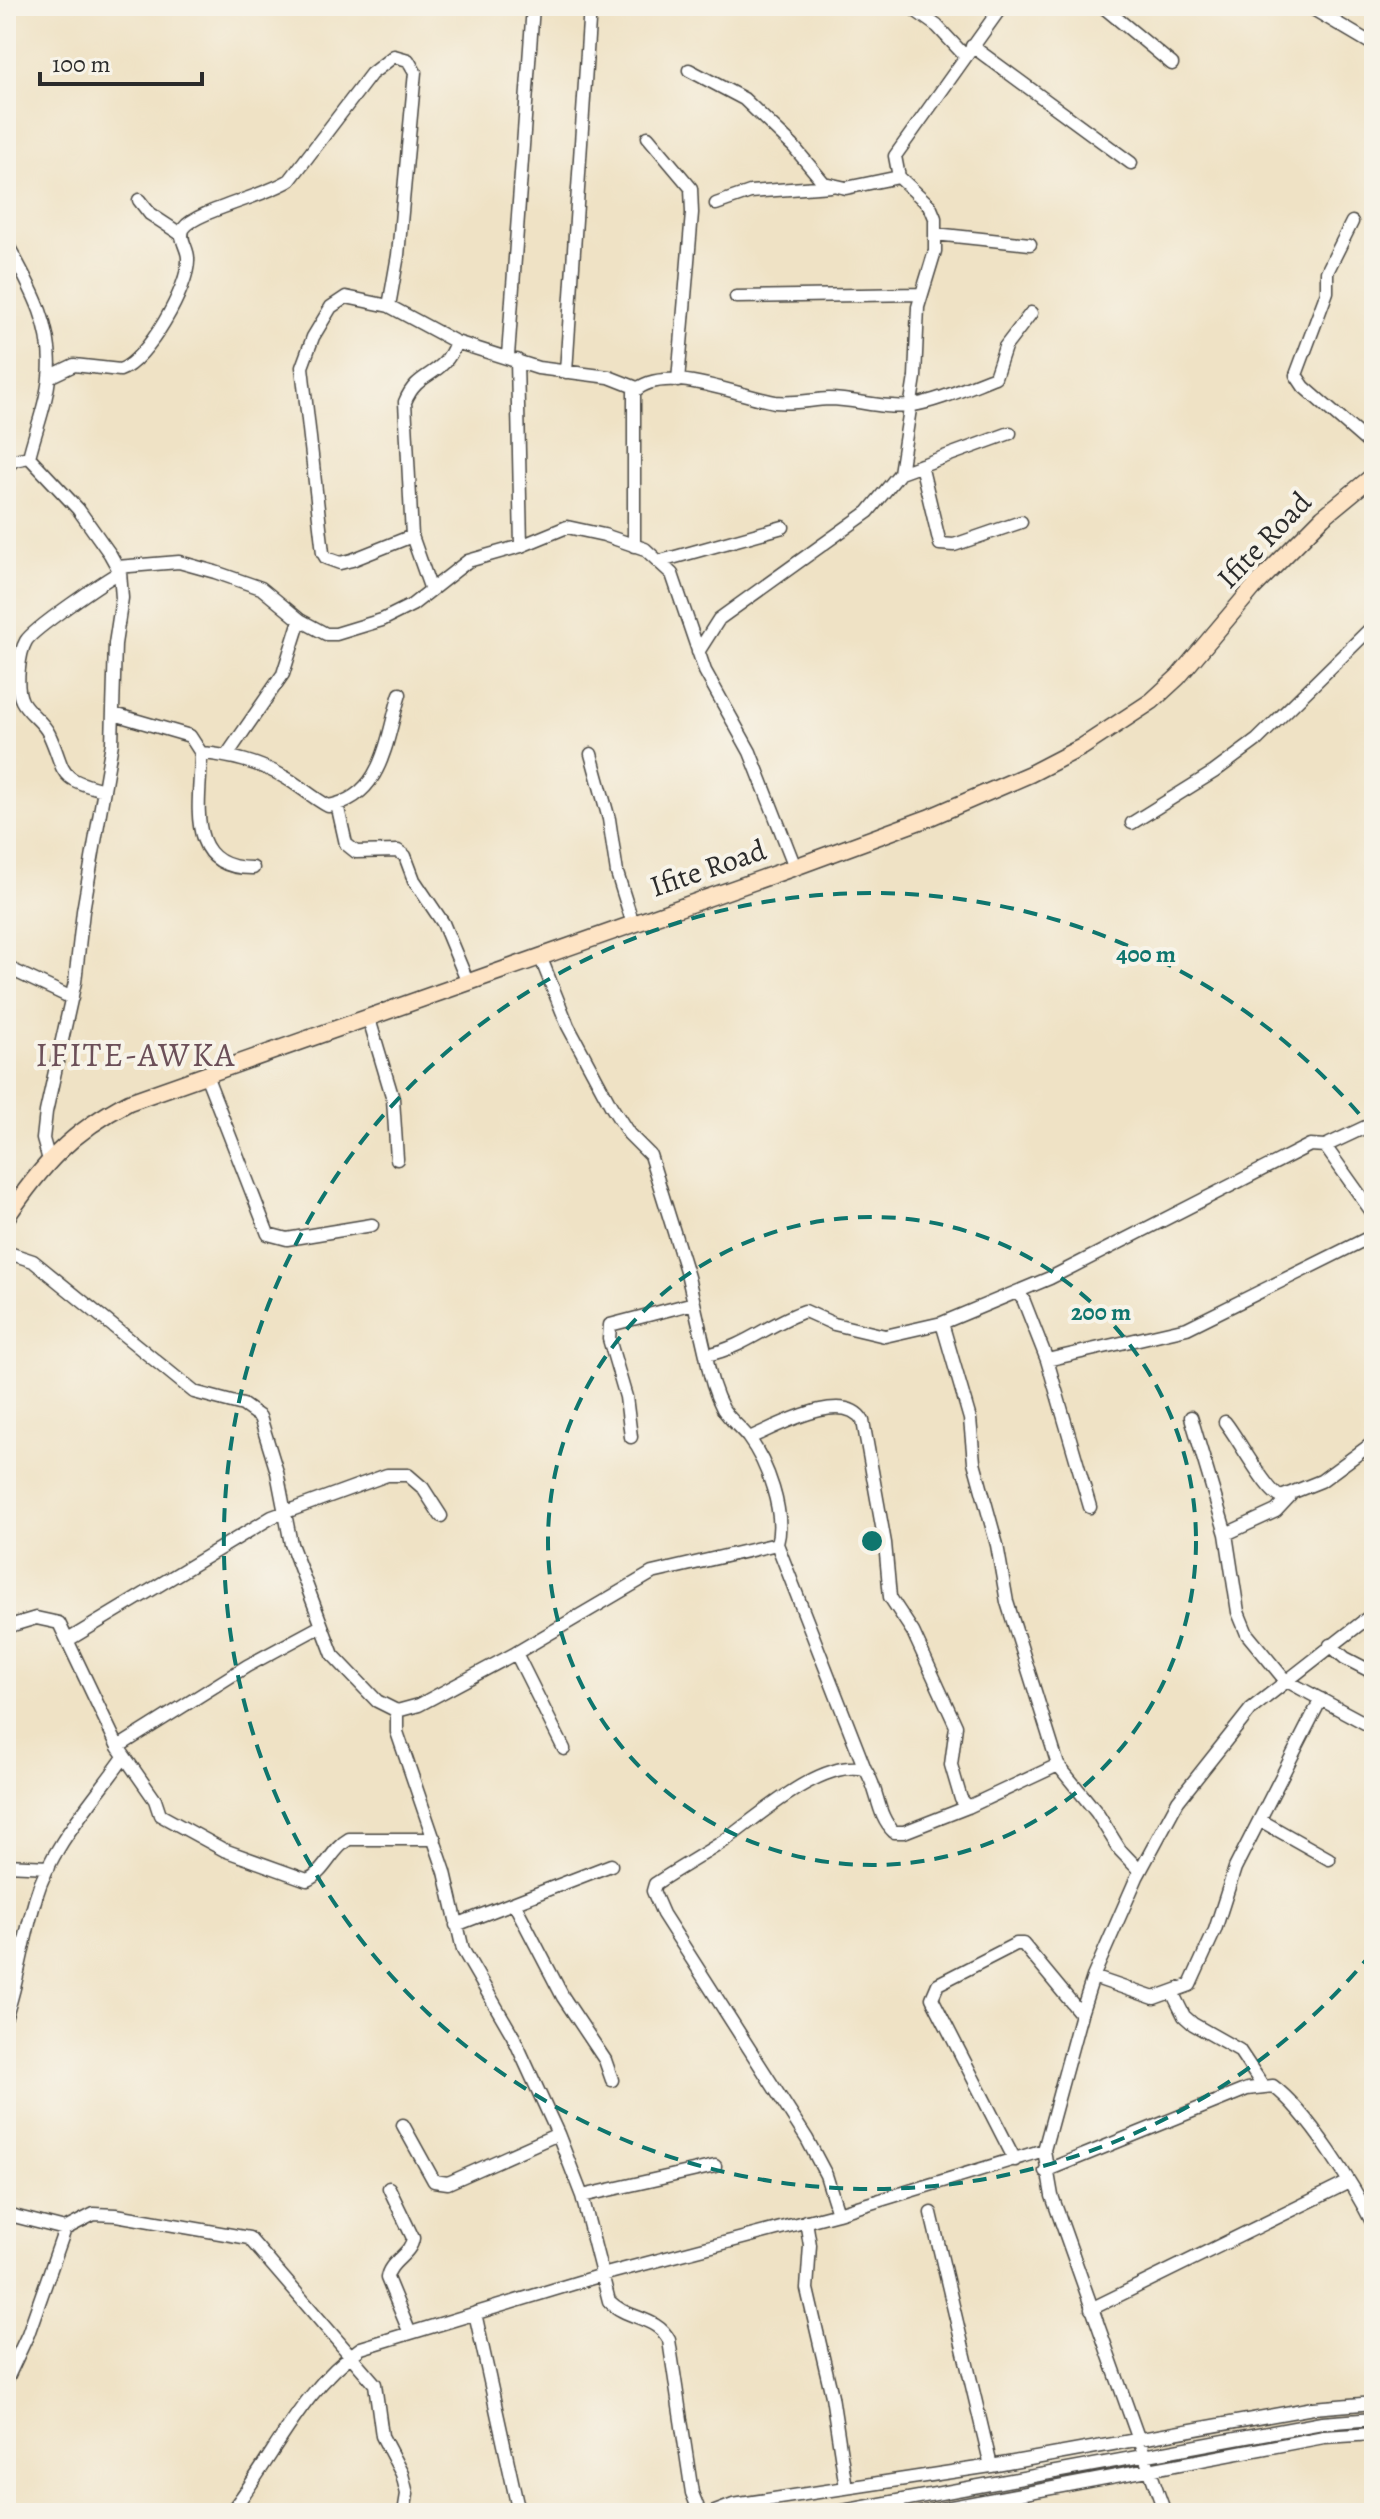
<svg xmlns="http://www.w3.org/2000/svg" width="1380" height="2519" font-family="Alegreya,serif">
<rect width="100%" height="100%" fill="#f7f3e8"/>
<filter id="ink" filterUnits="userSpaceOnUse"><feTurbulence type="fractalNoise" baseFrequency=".0125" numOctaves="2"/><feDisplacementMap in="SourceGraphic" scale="16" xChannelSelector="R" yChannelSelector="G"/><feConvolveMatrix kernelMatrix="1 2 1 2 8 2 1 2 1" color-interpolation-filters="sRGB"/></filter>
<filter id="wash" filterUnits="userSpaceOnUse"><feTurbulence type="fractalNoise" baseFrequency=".006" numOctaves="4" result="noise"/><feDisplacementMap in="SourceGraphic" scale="32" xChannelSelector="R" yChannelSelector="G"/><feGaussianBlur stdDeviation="1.8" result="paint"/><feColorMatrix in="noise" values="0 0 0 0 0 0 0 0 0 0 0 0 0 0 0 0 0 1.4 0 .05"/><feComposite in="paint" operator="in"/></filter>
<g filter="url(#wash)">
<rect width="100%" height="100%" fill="#efe2c5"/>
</g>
<g filter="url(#ink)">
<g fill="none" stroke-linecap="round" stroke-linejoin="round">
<defs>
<path id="street" d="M909 6 937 26 965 56
M1102 6 1172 64
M1308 6 1374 45
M972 46 1131 163
M689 70 744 99 793 146 824 183 846 188 899 177
M648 137 691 188 692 213 678 381
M139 200 150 214 182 235
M716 204 750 192 831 186
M1352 222 1327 272V292L1296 375 1304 387 1374 448
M935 234 1030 244
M6 242C29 284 55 327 49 377 47 404 35 431 29 457L78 509 110 554 120 572 122 598 115 644 112 743 83 911 75 982 46 1112 43 1139 49 1160
M736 297 920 294
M508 356 533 6
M517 360 521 546
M566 372 590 6
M49 377 74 365 120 370C146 362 190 286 188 258 188 248 178 238 184 228 196 211 266 196 290 180L371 74 394 56 408 60 415 72 398 255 389 306
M921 465 940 544 954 545 1021 522
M6 468 14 460 29 457
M900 473 1010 433
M412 536 352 560 340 563 326 558 323 553 302 367 313 337 331 307 346 297 389 306 456 342 538 368 609 377 637 388
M634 546V392C664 362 738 396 775 402 794 404 810 400 829 399 855 399 882 409 908 406 936 402 969 387 995 377L1005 347 1031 313
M661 561 783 527
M117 567 179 562 215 572 261 588 300 620 326 634H336L382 620 412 605 468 561 521 546 567 527 604 535 645 549 672 574 705 671 750 752 795 867
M431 590 412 536 405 402C418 369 443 379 456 342
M698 652 719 619 868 512 900 473 915 377 918 307 935 251V218L930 206 899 177 895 156 1002 6
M114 714 190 736 201 753C201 799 182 869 253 868
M201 753C229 755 261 763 286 778 300 786 313 798 328 806 384 797 386 738 400 694
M591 754 609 819 617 873 633 924
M227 755 283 674 300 620
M104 790C55 778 67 773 49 734 43 721 28 713 22 701 15 687 19 653 26 641 33 629 105 580 120 572
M337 804 346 844 356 852 398 851 405 856 414 880 443 923 468 983
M1132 823 1214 772 1257 740 1374 625
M540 956 568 1026 611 1106 629 1134 650 1155 688 1277 706 1355C744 1348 771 1322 805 1311L834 1324 885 1336 942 1323
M6 967 72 998
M369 1019 393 1099 397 1159
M206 1075 268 1234 287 1239 372 1225
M1325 1146 1374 1215
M6 1252 33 1261 194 1392 243 1405 260 1417 277 1472 291 1544 333 1655 377 1701 397 1711 419 1705 516 1653 652 1573 777 1544C786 1513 767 1462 748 1437 740 1427 730 1420 723 1409 714 1392 709 1374 706 1355
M1016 1292 1023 1299 1047 1360 1090 1507
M1047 1360 1187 1328 1374 1235
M1191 1417 1226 1534 1238 1612 1247 1634 1285 1680 1374 1728
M1225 1422C1238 1438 1267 1493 1281 1497L1321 1481 1374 1442
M631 1437 626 1397 609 1339 610 1325 694 1303
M749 1438C776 1427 844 1388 863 1421L885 1543 890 1597 913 1632 956 1726 951 1765 961 1799 968 1807
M1226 1534 1276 1511 1290 1496
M777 1544 865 1769
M6 1627 36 1618 59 1623 118 1747 155 1800 160 1815 224 1850 307 1880C326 1872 331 1849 349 1839H435
M68 1640 272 1517 387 1475H408L423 1488 441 1516
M1330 1645 1345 1658 1374 1673
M516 1653 564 1749
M397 1711V1732L445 1872 463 1950 513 2036 558 2134 582 2196 609 2301C627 2320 657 2316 669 2340L692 2493 700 2513
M118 1747 247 1666 321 1626
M1260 1820 1329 1859
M6 1865 49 1867
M1140 1871 1120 1850 1097 1813 1058 1765 1007 1602 997 1545 974 1462 970 1419 942 1323 1050 1278 1310 1145 1325 1146 1374 1123
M514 1903 563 1997 605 2060 612 2080
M456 1925 611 1865
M1093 1977 1154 1998 1190 1985 1215 1930 1235 1868 1321 1699
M1173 1994 1184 2016 1193 2024 1239 2050 1263 2086
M6 2016C19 1977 24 1936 36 1897 51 1846 94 1800 124 1757
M403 2125 434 2181 448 2183 558 2134
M1015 2160 932 1998 938 1984 1016 1944H1023L1081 2014
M1045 2171 1247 2089 1273 2086C1308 2112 1354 2186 1374 2226
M389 2188 413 2238C411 2255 389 2261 387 2278L409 2331
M582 2196 715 2166
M838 2213 826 2175 807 2139 663 1914 653 1891 655 1884C677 1869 701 1856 724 1841 758 1817 822 1758 865 1769 879 1789 876 1815 894 1832H904L968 1807 1058 1765
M931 2213 991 2466
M6 2214 65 2229
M806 2221 810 2245 807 2289 832 2396 846 2488
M1091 2309 1349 2182
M475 2313 519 2513
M6 2381 28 2334 65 2229 94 2214 116 2215 249 2238 375 2384 382 2436 402 2474 407 2494 404 2513
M230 2513C274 2457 301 2390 361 2348L602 2275 838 2213 1044 2150
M712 2513 733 2505 991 2466 1313 2408 1374 2403
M832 2513 1322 2423 1374 2419
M919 2513 1324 2437 1374 2434
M1165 2513 1052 2196 1044 2150 1081 2014 1093 1977 1137 1877 1178 1801 1251 1709 1374 1613"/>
<path id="secondary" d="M6 1218C42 1165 71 1132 129 1102L795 867 928 818 1030 774 1082 747 1152 701 1178 677 1253 588 1323 517 1374 475"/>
</defs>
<use href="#street" stroke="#484642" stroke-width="15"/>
<use href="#secondary" stroke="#484642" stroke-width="19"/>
<use href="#street" stroke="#fff" stroke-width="12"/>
<use href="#secondary" stroke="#fee4c5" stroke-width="16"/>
</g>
</g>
<g fill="none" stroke="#0f766e" stroke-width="4" stroke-dasharray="14 10">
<circle cx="872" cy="1541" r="324"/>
<path d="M1372 1953A648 648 0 1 1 1372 1129"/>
</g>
<g text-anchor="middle" stroke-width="8" stroke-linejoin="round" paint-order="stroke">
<g font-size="30" fill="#2b2b2b" stroke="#f7f3e8">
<text transform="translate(1264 540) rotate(-46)" y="10">Ifite Road</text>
<text transform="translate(708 868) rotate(-19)" y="10">Ifite Road</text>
</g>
<g font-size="34" letter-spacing="2" fill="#6c5059" stroke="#f7f3e8">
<text x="136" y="1066">IFITE-AWKA</text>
</g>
</g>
<circle cx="872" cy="1541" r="12" fill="#0f766e" stroke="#f7f3e8" stroke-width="4"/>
<g font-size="24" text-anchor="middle" font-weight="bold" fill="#0f766e" stroke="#f7f3e8" stroke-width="8" stroke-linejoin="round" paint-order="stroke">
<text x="1146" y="962">400 m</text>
<text x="1101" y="1320">200 m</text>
</g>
<rect width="1380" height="2519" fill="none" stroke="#f7f3e8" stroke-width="32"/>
<path d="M40 72v12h162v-12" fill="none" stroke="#2b2b2b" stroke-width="4"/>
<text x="52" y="72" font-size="24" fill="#2b2b2b" stroke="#f7f3e8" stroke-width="6" paint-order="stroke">100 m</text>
</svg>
